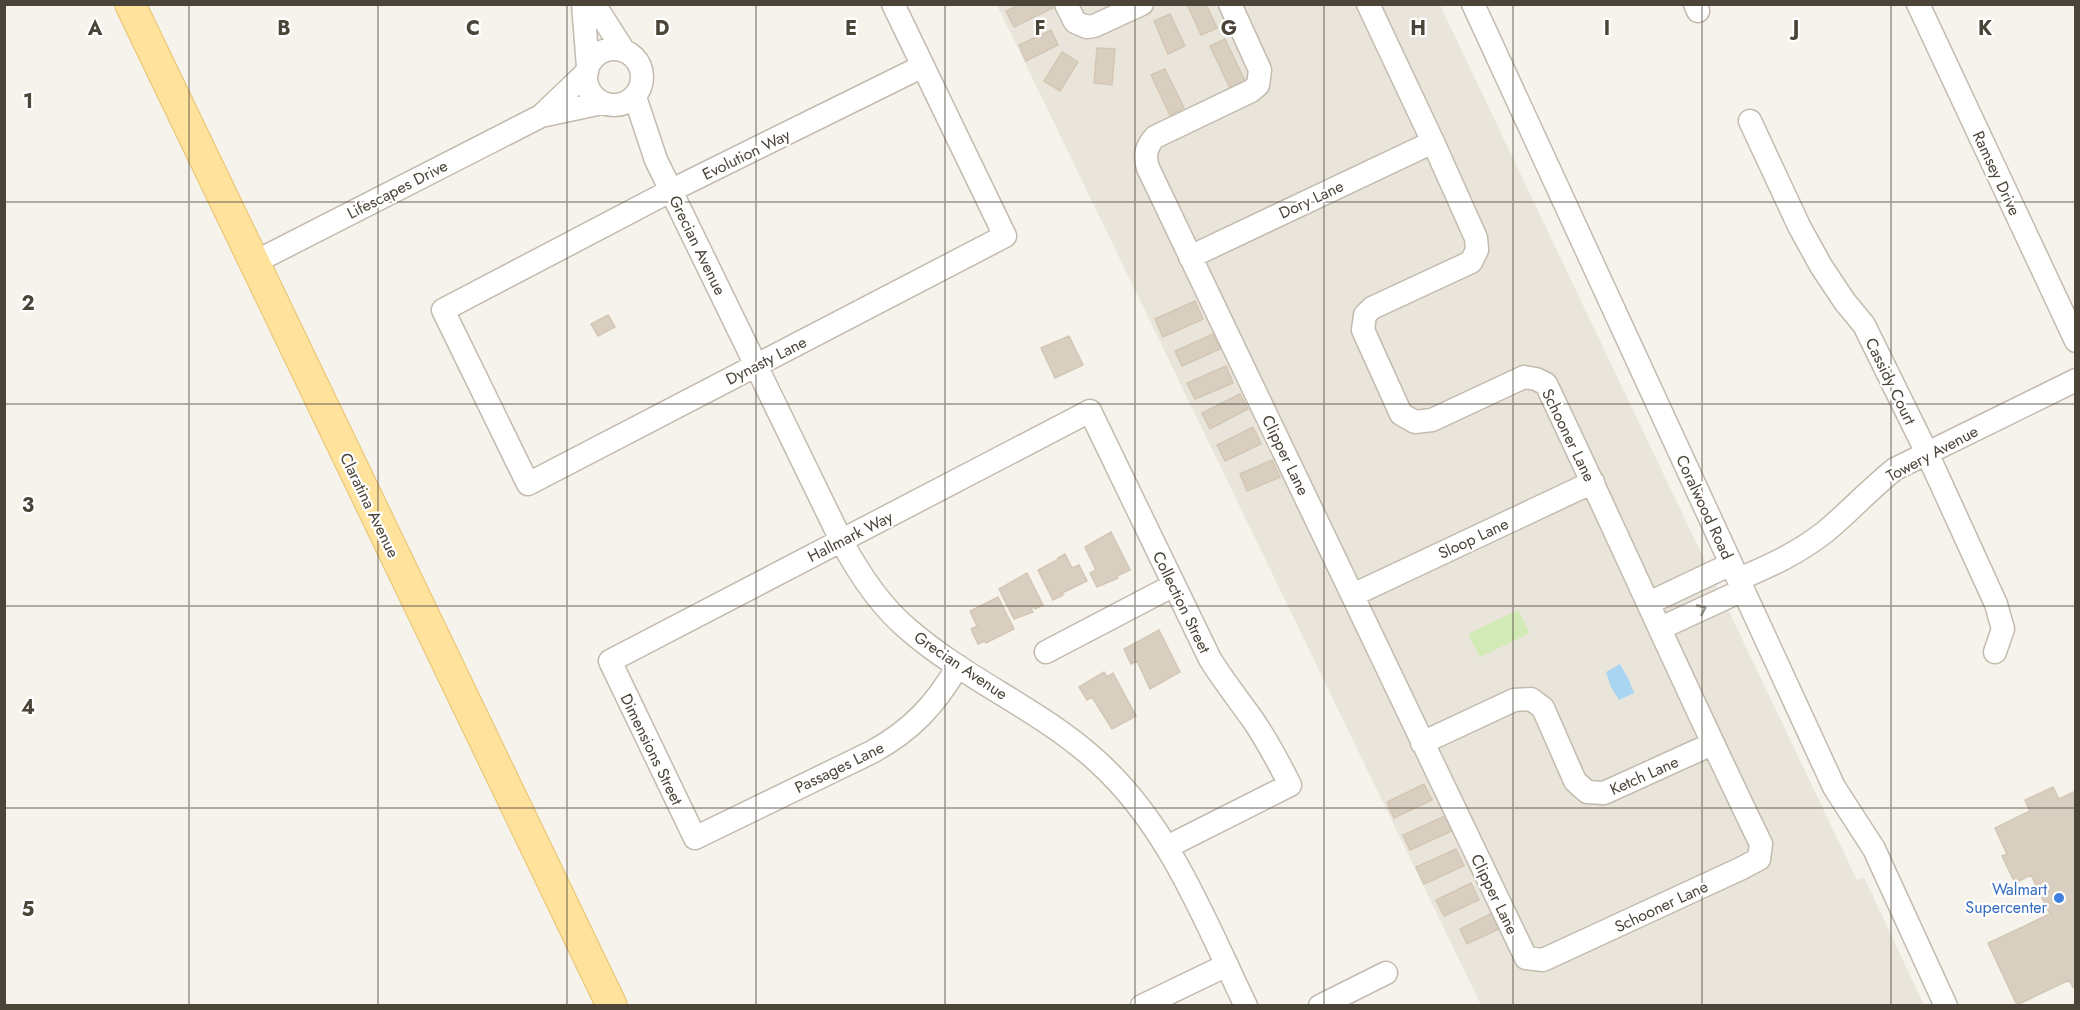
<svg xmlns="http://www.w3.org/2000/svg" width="2080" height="1010" font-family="Jost,sans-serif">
<rect width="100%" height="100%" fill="#f6f3ec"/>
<path fill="#eae5da" d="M997 5H1440L1857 880 1864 877 1924 1005H1481Z"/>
<path fill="#d2eab5" d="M1518 610 1530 633 1480 657 1468 634Z"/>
<path fill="#a9d4f2" d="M1620 664 1629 680 1634 693 1619 700 1611 687 1606 672Z"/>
<path fill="#d8cfc1" stroke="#d3c7b4" stroke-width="1.5" d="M1021 4H1051L1053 8 1014 27 1006 11Z
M1187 4H1206L1217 28 1201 35Z
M1170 14 1185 46 1168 54 1154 21Z
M1051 30 1058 45 1026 61 1019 45Z
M1225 39 1245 81 1230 88 1210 46Z
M1097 48 1115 49 1112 85 1094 83Z
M1062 52 1078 62 1060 91 1044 81Z
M1165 69 1184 108 1170 115 1151 75Z
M1195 301 1203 319 1163 337 1155 319Z
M608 315 615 327 598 336 591 324Z
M1213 334 1220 349 1182 366 1175 351Z
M1069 336 1083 365 1055 378 1041 348Z
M1226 366 1233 383 1195 399 1187 383Z
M1240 394 1248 409 1210 429 1202 413Z
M1253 427 1261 444 1225 461 1217 445Z
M1272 460 1280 477 1247 491 1240 474Z
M1111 532 1130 570 1117 576 1118 578 1097 587 1090 573 1096 570 1085 547Z
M1065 554 1072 568 1079 565 1087 581 1062 593 1063 595 1053 600 1038 570 1059 559 1058 558Z
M1027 573 1043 605 1035 609 1034 607 1031 609 1033 612 1014 619 999 589Z
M998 597 1014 629 986 643 985 641 978 644 971 629 977 626 970 611Z
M1159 630 1180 672 1150 689 1137 661 1131 664 1124 649Z
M1104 672 1107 677 1113 673 1136 716 1112 729 1092 697 1087 700 1079 687Z
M1424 784 1432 800 1394 818 1387 802Z
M2053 787 2059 799 2076 791V986L2073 987 2069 980 2017 1005 1988 943 2050 914 2031 875 2015 883 2002 856 2007 854 1995 828 2030 811 2025 800Z
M1445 816 1452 831 1410 850 1403 835Z
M1456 849 1464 866 1424 884 1416 867Z
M1471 883 1479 900 1444 916 1436 900Z
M1492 913 1499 929 1467 944 1460 929Z"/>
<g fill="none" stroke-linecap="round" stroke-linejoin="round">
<defs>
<path id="minor" d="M583 4 588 67
M594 4 624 51
M893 4 1005 236 528 484 443 310 672 190 923 66
M1066 4 1075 22 1087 27 1094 26 1142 4
M1230 4 1260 70 1258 85 1251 91 1155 137C1146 147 1144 155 1148 168L1526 958 1543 960 1740 869 1759 859 1761 844C1687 692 1619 537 1546 384L1536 379 1524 377 1432 420 1415 422 1401 414 1363 330 1365 315 1372 308 1471 262 1477 250 1476 238 1433 142 1368 4
M1473 4 1834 787 1874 849 1946 1006
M1695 4 1698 11
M1918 4 2076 341
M586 77a28 28 0 1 1 56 0a28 28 0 1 1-56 0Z
M635 97 656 160 841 540C859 574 880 606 909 630 968 681 1042 710 1099 763 1170 828 1205 921 1246 1006
M541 116 587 72
M1750 121 1799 226 1821 266 1845 302 1864 325 1927 453 1996 604 2003 629 1995 652
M1190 257 1433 142
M253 263 541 116 602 103
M1739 579C1770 566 1798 553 1825 532 1849 512 1870 489 1895 469L2076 380
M1353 595 1593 482
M1649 603 1731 564
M1661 628 1743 590
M1046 652 1174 585
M958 666C935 705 912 730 872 752L695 838 610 661 1090 411 1210 659C1223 680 1238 699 1253 720 1267 741 1279 763 1290 785L1167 847
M1422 743 1514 700 1531 699 1543 708 1575 781 1587 792 1604 793 1712 744
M1142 1006 1227 965
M1320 1006 1386 973"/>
<path id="major" d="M130 4 612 1006"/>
</defs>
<use href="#minor" stroke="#c2bbae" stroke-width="25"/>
<use href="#major" stroke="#e6c16a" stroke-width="32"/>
<use href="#minor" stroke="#fff" stroke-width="22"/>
<use href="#major" stroke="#ffe39c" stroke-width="30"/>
</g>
<defs><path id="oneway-chevron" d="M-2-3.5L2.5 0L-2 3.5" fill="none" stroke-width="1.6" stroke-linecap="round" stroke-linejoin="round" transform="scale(1.5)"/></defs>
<use stroke="#9c9892" href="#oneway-chevron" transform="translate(1702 609) rotate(-25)"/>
<path fill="none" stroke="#4b4439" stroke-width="1.5" stroke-opacity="0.55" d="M189 4V1006M378 4V1006M567 4V1006M756 4V1006M945 4V1006M1135 4V1006M1324 4V1006M1513 4V1006M1702 4V1006M1891 4V1006M4 202H2076M4 404H2076M4 606H2076M4 808H2076"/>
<circle fill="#3f7fe0" stroke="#fff" stroke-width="2" cx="2059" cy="898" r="6"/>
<g text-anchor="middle" stroke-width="4.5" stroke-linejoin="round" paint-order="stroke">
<g font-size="16" fill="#4b4439" stroke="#fff">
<text transform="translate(746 154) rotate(-26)" y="6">Evolution Way</text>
<text transform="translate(1997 173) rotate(65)" y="6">Ramsey Drive</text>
<text transform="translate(397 189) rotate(-27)" y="6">Lifescapes Drive</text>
<text transform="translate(1311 199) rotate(-25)" y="6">Dory Lane</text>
<text transform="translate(698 245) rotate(64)" y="6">Grecian Avenue</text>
<text transform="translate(766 360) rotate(-27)" y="6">Dynasty Lane</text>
<text transform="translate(1891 381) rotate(64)" y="6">Cassidy Court</text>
<text transform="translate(1569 435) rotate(64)" y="6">Schooner Lane</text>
<text transform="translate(1932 453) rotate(-28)" y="6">Towery Avenue</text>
<text transform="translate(1286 455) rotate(64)" y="6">Clipper Lane</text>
<text transform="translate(370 505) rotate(64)" y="6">Claratina Avenue</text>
<text transform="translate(1705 507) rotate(65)" y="6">Coralwood Road</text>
<text transform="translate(850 536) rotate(-27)" y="6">Hallmark Way</text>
<text transform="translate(1473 538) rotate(-25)" y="6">Sloop Lane</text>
<text transform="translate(1182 602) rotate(64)" y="6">Collection Street</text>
<text transform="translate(961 665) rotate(34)" y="6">Grecian Avenue</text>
<text transform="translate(652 749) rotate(64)" y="6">Dimensions Street</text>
<text transform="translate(839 767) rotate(-26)" y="6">Passages Lane</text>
<text transform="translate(1644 775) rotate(-24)" y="6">Ketch Lane</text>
<text transform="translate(1495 894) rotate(64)" y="6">Clipper Lane</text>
<text transform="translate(1661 906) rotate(-25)" y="6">Schooner Lane</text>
</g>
<g font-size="16" fill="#366cbe" stroke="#fff" text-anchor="end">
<text x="2047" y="895">Walmart<tspan x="2047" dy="18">Supercenter</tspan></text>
</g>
</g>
<g font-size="20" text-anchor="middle" font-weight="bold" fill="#4b4439" stroke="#fff" stroke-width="4.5" stroke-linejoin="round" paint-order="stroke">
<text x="95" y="35">A</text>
<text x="284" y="35">B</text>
<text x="473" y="35">C</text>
<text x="662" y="35">D</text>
<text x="851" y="35">E</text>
<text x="1040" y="35">F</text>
<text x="1229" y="35">G</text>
<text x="1418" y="35">H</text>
<text x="1607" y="35">I</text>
<text x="1796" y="35">J</text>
<text x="1985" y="35">K</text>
<text x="28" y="108">1</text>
<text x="28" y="310">2</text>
<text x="28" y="512">3</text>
<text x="28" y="714">4</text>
<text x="28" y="916">5</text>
</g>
<rect width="2080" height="1010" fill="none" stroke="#4b4439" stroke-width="12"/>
</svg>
